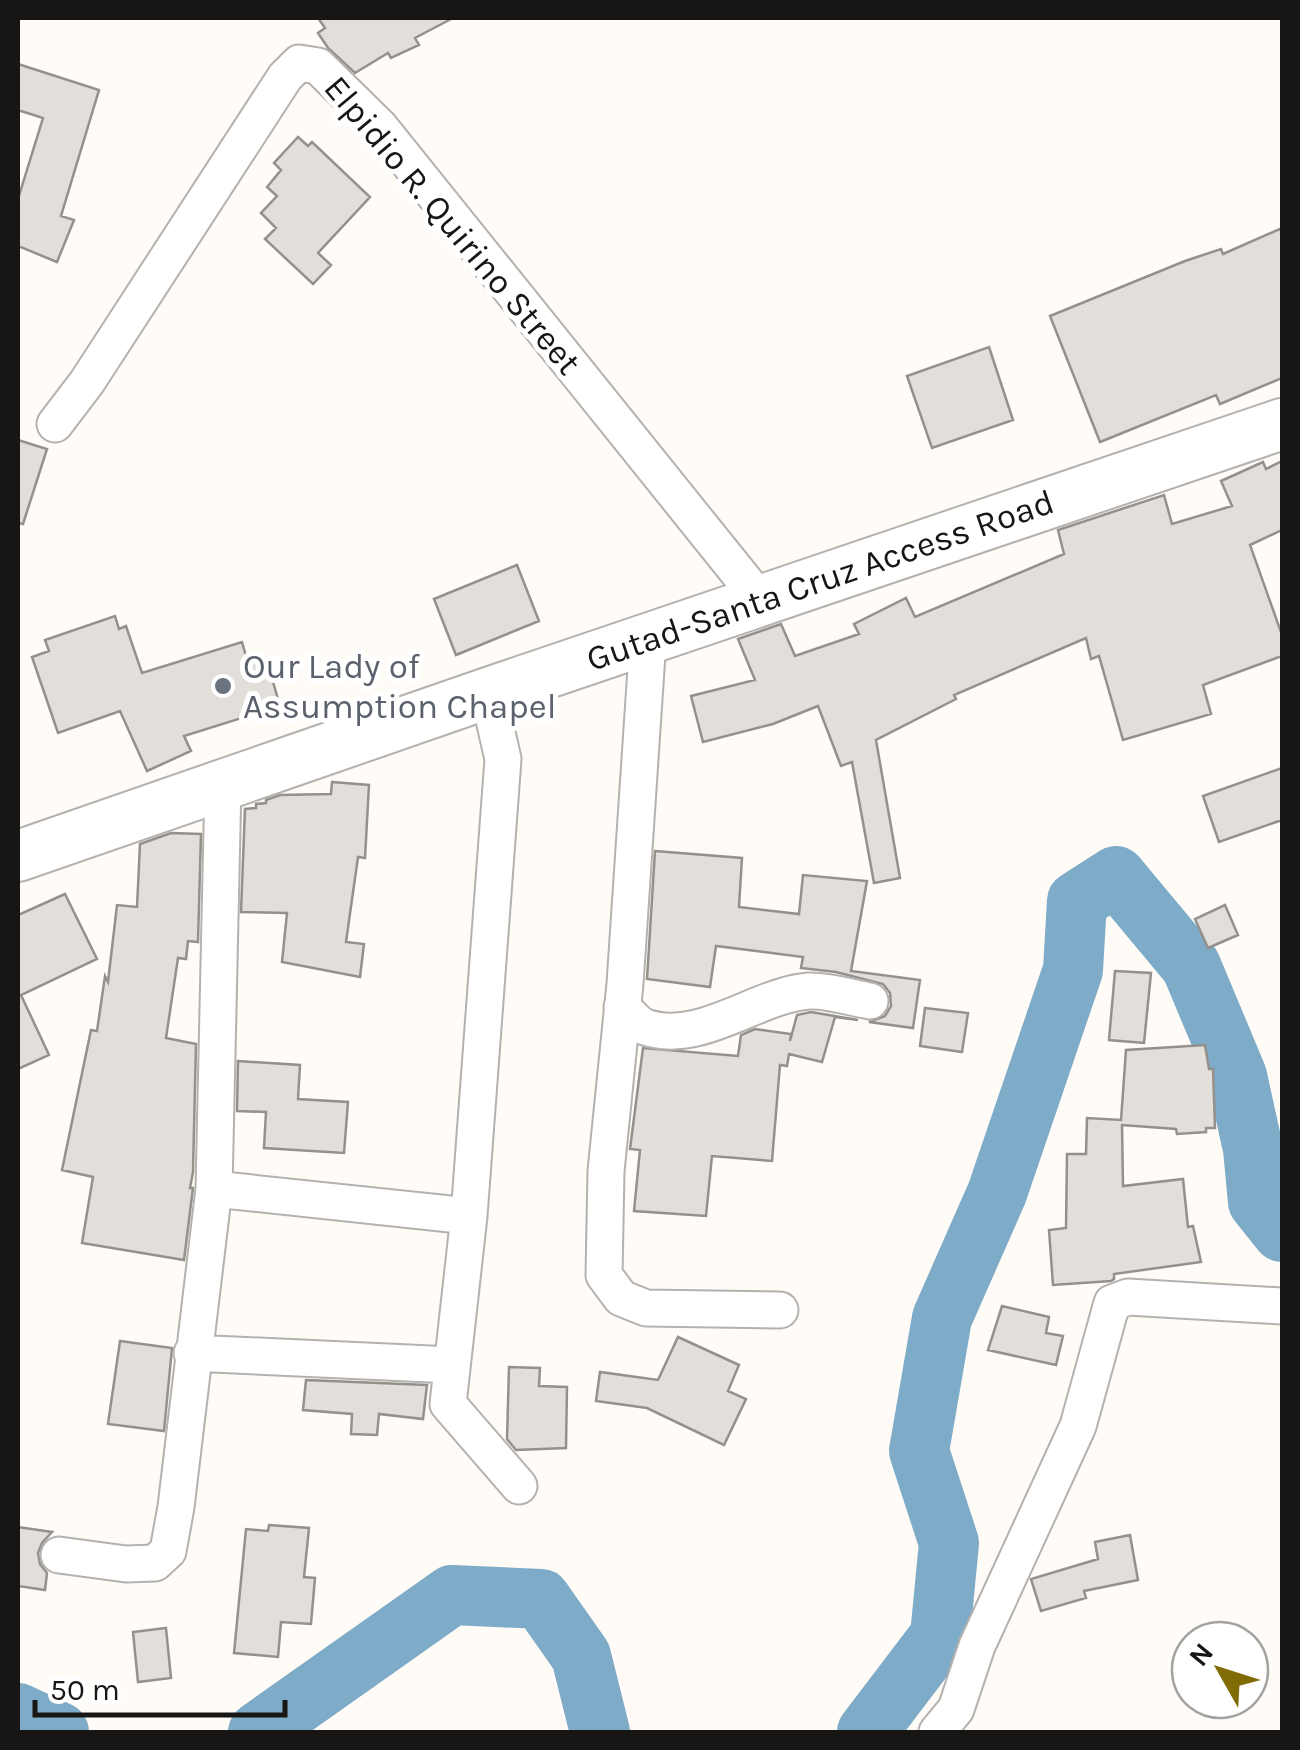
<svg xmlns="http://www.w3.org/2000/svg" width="1300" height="1750" font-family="Karla,sans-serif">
<rect width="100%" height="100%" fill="#fffbf7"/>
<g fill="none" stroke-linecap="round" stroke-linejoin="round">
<path stroke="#7eabc8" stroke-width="60" d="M18 1713 59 1732
M258 1732 452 1595 541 1599 581 1656 600 1732
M867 1732 940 1636 949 1543 919 1451 942 1318 997 1193 1073 970 1077 901 1116 876 1191 966 1237 1076 1253 1149 1258 1202 1282 1232"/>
</g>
<path fill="#e2dfdb" stroke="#94918d" stroke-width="2.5" d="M318 18H453L415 38 419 45 391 58 388 53 355 73 328 48 318 33 325 28Z
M18 64 99 90 61 216 74 220 57 262 18 246V199L43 118 18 110Z
M298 137 308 146 312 142 370 197 318 253 331 265 313 284 265 239 276 228 261 213 277 196 267 187 281 170 274 163Z
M1282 228V378L1220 404 1216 395 1100 442 1050 316 1185 261 1221 249 1223 254Z
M989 347 1013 420 932 448 907 376Z
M18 440 47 449 23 524 18 523Z
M1282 461V530L1250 545 1282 635V656L1203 685 1211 714 1123 740 1099 656 1091 659 1086 638 954 695 956 699 876 740 900 878 874 883 852 762 841 766 818 706 773 724 703 742 691 696 755 680 738 639 781 624 795 656 859 634 854 624 906 598 915 617 1064 554 1058 530 1164 495 1172 524 1232 506 1221 481 1263 462 1266 469Z
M517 565 539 621 456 655 434 599Z
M115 616 119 629 126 626 142 673 242 642 248 663 266 658 280 706 184 736 191 751 147 771 120 711 58 733 32 657 49 651 45 640Z
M1282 768V820L1219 842 1203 796Z
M332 782 369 785 365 858 358 857 346 942 364 944 360 977 282 962 287 913 241 912 245 809 256 808V804L266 803V800L280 795 331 794Z
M171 833 201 834 198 942 188 941 186 959 178 958 166 1038 196 1044 193 1172 190 1188H193L184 1260 82 1243 93 1177 62 1170 91 1030 97 1031 105 976 108 982 117 905 137 907 140 844Z
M655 851 742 858 739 907 799 914 803 875 867 881 851 971 920 980 913 1028 869 1022 885 1016 891 1006 890 993 883 984 836 972 801 968 803 957 716 946 710 987 647 979Z
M65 894 97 959 21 995 49 1055 18 1069V915Z
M1225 905 1238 935 1208 948 1195 919Z
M1115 971 1151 973 1144 1043 1109 1040Z
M925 1008 968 1013 962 1052 920 1046Z
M811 1012 858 1020 835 1017 822 1062 789 1054 787 1066 780 1065 772 1161 712 1156 706 1216 634 1211 640 1150 630 1149 643 1048 738 1056 741 1035 755 1029 791 1034 790 1041 797 1015Z
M1205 1045 1209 1069H1213L1215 1128H1206V1132L1177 1134 1176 1129 1122 1125 1123 1186 1183 1179 1188 1227 1193 1226 1201 1262 1114 1274V1279L1111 1281 1053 1285 1049 1230 1066 1228 1067 1154H1086L1087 1118 1121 1120 1126 1050Z
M238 1061 300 1065 298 1099 348 1102 344 1153 264 1148 266 1112 237 1111Z
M1002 1306 1049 1317 1046 1333 1063 1336 1056 1365 988 1350Z
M678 1337 739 1365 728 1391 746 1399 724 1445 647 1408 596 1401 600 1372 658 1380Z
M120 1341 172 1348 164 1431 108 1424Z
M509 1367 540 1368 539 1386 567 1387 566 1448 516 1450 507 1439Z
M306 1380 427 1385 423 1419 379 1414 377 1435 351 1434 352 1414 303 1410Z
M269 1525 309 1528 304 1577 315 1578 311 1624 281 1622 278 1657 234 1653 246 1529 268 1531Z
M18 1527 52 1532 42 1543 38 1553 40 1564 47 1573 45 1590 18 1586Z
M1130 1535 1138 1580 1084 1591 1086 1598 1041 1611 1031 1579 1098 1559 1095 1542Z
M166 1628 171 1678 138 1682 133 1632Z"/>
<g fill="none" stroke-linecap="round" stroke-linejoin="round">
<defs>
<path id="minor" d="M55 424 87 382 285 77 299 63 318 66 380 127 761 601
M648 639 625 984 606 1171 604 1275 621 1298 646 1308 780 1310
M622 1007C629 1013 637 1024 645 1027 700 1046 756 995 809 991 828 990 852 998 870 1001
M214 1189 469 1216 503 759 488 693
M469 1216 448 1404 519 1486
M192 1353 452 1365
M59 1555 126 1564 155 1563 168 1551 176 1507 214 1189 223 784
M937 1732 956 1709 977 1646 1078 1426 1112 1303 1128 1297 1282 1306"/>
<path id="secondary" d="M18 856 488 693 1282 424"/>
</defs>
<use href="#minor" stroke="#b5b1ae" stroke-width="39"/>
<use href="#secondary" stroke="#b5b1ae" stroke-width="54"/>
<use href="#minor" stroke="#fff" stroke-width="35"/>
<use href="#secondary" stroke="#fff" stroke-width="50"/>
</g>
<circle fill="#6b7280" stroke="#fff" stroke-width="4" cx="223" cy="686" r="10"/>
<g text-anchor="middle" stroke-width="10" stroke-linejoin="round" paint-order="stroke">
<g font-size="35" fill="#171615" stroke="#fff">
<text transform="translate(453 225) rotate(50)" y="12">Elpidio R. Quirino Street</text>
<text transform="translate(820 580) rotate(-19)" y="12">Gutad-Santa Cruz Access Road</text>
</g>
<g font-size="35" fill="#5b616d" stroke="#fff" text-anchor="start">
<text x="243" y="678">Our Lady of<tspan x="243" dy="40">Assumption Chapel</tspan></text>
</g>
</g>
<rect width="1300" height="1750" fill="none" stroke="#171615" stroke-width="40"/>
<g transform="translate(1220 1670) rotate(309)"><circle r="48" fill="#ffffff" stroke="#a2a2a1" stroke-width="2.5"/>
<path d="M0-8L18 38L0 25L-18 38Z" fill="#816b04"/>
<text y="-15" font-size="28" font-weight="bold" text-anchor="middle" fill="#171615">N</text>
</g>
<path d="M35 1700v15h250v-15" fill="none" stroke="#171615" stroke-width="5"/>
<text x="50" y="1700" font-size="30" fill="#171615" stroke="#ffffff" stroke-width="8" paint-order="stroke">50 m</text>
</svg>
